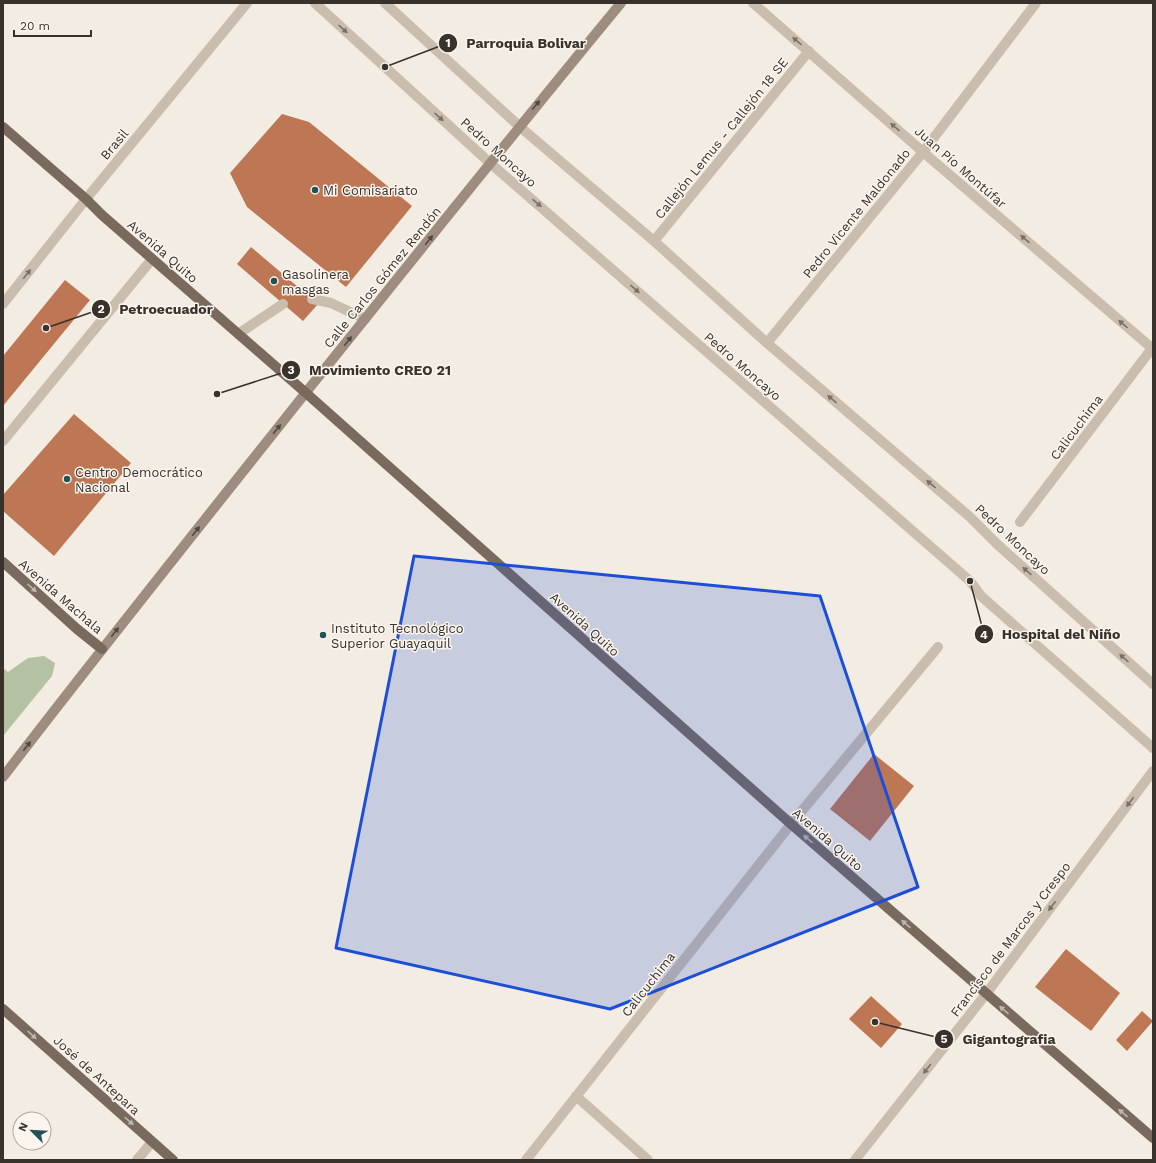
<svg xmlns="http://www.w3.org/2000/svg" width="1156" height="1163" font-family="'Work Sans',sans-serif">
<rect width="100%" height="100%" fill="#f2ece2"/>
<path fill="#b4c1a2" d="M44 656 55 663 52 676 3 736V668L8 672 28 658Z"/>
<path fill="#be7754" d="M282 114 309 122 412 206 346 287 247 207 230 173Z
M251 247 318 304 303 321 237 264Z
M65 280 90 300 3 406V356Z
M74 414 131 463 54 556 3 511V495Z
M874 754 914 786 870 841 830 809Z
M1066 949 1120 993 1091 1031 1035 987Z
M871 996 902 1024 881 1048 849 1019Z
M1142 1011 1153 1021 1127 1051 1116 1040Z"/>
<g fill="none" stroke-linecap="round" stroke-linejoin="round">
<path stroke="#cabdae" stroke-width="10" d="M315 3 490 163 970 581 981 596 1153 748
M385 3 519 126 654 241 767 343 970 517 997 544 1153 684
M312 299 331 303 365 319
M238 334 283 304
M3 441 152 259
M791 824 938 647"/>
<path stroke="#cabdae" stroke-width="10" d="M753 3 923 152 1153 349
M654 241 809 51
M3 304 86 199 247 3
M767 343 923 152 1036 3
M1020 522 1153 347
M576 1096 648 1160
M137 1160 152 1142
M526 1160 791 824
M855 1160 986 994 1153 771"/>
<path stroke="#9e8d7f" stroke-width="10" d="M3 777C104 645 208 516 311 386 414 258 516 130 621 3"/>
<path stroke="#7a6a5e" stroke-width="10" d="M3 127 86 199 102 215 306 393 791 824 1153 1138
M3 562 77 629 102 649
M3 1009 173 1160"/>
</g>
<defs><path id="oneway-solid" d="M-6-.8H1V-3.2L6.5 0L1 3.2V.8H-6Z"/></defs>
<g fill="#7a7066">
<use href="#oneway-solid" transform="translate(343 29) rotate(42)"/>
<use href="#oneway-solid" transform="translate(797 41) rotate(-139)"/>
<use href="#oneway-solid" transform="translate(439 117) rotate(42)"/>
<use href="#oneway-solid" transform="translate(895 127) rotate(-139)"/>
<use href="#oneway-solid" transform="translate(537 203) rotate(41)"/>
<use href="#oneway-solid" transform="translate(1025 239) rotate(-139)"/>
<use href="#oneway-solid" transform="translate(27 274) rotate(-51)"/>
<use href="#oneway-solid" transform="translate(635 289) rotate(41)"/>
<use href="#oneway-solid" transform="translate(1123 324) rotate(-139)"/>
<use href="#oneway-solid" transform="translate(832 399) rotate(-140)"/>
<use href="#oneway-solid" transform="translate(931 484) rotate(-140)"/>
<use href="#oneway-solid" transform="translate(1027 571) rotate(-138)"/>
<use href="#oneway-solid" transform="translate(1124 658) rotate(-138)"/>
<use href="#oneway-solid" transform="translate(1130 802) rotate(127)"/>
<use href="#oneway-solid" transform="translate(1052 906) rotate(127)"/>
<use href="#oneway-solid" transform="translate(927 1069) rotate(128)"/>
</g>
<g fill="#524841">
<use href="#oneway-solid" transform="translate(536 105) rotate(-50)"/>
<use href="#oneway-solid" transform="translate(429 240) rotate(-51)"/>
<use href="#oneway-solid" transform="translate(348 341) rotate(-51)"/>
<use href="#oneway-solid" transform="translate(277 429) rotate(-51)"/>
<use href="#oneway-solid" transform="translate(196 531) rotate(-51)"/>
<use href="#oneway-solid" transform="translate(115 632) rotate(-51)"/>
<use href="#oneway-solid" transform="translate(27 746) rotate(-52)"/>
</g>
<g fill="#c0b6ad">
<use href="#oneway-solid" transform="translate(32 588) rotate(42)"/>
<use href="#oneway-solid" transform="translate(808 839) rotate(-139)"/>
<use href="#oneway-solid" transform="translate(906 924) rotate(-139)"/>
<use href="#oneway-solid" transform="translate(1004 1010) rotate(-139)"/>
<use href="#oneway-solid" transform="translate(32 1035) rotate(42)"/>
<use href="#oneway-solid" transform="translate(1123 1113) rotate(-139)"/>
<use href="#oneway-solid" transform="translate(129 1121) rotate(42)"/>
</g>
<path fill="#1d4ed8" fill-opacity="0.2" stroke="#1d4ed8" stroke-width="3" stroke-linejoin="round" d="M414 556 820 596 918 887 610 1009 336 948Z"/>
<g fill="#245058" stroke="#faf5ee" stroke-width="1.5">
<circle cx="315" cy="190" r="4"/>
<circle cx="274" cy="281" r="4"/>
<circle cx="67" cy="479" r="4"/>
<circle cx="323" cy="635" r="4"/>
</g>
<g text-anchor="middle" stroke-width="3" stroke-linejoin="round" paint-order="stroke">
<g font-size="13" fill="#39312c" stroke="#faf5ee">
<text transform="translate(721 138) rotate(-51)" y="5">Callejón Lemus - Callejón 18 SE</text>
<text transform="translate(114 144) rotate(-50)" y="5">Brasil</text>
<text transform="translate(499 152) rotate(42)" y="5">Pedro Moncayo</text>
<text transform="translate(961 167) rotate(41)" y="5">Juan Pío Montúfar</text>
<text transform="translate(856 213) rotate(-51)" y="5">Pedro Vicente Maldonado</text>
<text transform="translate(163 251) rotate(41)" y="5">Avenida Quito</text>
<text transform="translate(382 277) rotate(-51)" y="5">Calle Carlos Gómez Rendón</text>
<text transform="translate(743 366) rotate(41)" y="5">Pedro Moncayo</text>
<text transform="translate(1076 427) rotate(-53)" y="5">Calicuchima</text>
<text transform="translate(1013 539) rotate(43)" y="5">Pedro Moncayo</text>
<text transform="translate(61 596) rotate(41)" y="5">Avenida Machala</text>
<text transform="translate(585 624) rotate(42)" y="5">Avenida Quito</text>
<text transform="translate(828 839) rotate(41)" y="5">Avenida Quito</text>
<text transform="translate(1010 939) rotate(-53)" y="5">Francisco de Marcos y Crespo</text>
<text transform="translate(648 984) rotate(-52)" y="5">Calicuchima</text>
<text transform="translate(97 1075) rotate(42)" y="5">José de Antepara</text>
</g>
<g font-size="13" fill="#39312c" stroke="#faf5ee" text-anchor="start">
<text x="323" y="195">Mi Comisariato</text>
<text x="282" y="279">Gasolinera<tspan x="282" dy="15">masgas</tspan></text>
<text x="75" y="477">Centro Democrático<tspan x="75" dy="15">Nacional</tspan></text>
<text x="331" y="633">Instituto Tecnológico<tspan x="331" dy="15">Superior Guayaquil</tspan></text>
</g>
</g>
<path fill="none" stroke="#39312c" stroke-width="1.5" d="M385 67L448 43M46 328L101 309M217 394L291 370M970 581L984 634M875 1022L944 1039"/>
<g fill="#39312c" stroke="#faf5ee" stroke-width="1.5">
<circle cx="385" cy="67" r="4"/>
<circle cx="46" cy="328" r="4"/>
<circle cx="217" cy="394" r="4"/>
<circle cx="970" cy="581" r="4"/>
<circle cx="875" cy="1022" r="4"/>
<circle cx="448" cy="43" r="10"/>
<circle cx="101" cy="309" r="10"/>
<circle cx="291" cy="370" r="10"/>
<circle cx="984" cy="634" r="10"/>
<circle cx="944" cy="1039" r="10"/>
</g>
<g font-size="12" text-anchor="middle" font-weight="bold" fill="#fff">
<text x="448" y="47">1</text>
<text x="101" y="313">2</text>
<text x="291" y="374">3</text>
<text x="984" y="639">4</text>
<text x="944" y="1043">5</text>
</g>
<g font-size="14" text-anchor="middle" font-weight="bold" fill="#39312c" stroke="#faf5ee" stroke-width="3" stroke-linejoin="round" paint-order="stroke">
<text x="526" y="48">Parroquia Bolivar</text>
<text x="166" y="314">Petroecuador</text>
<text x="380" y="375">Movimiento CREO 21</text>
<text x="1061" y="639">Hospital del Niño</text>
<text x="1009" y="1044">Gigantografia</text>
</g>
<rect width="1156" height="1163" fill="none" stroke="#39312c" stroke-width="8"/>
<g transform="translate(32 1131) rotate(294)"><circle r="19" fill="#faf5ee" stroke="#ada7a0"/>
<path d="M0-3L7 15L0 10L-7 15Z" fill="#245058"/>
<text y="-6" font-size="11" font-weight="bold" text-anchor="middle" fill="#39312c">N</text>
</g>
<path d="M14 30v6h77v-6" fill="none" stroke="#39312c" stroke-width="2"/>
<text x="20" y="30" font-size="12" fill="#39312c" stroke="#faf5ee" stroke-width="3" paint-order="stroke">20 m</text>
</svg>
